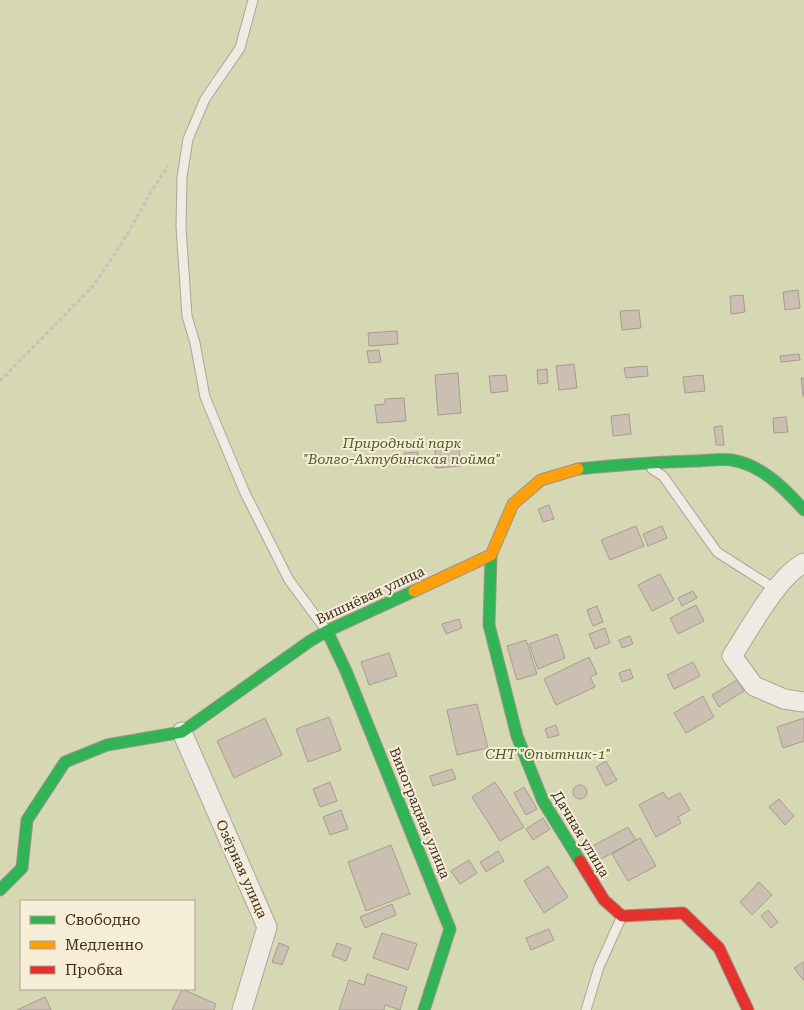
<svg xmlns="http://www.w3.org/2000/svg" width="804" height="1010" font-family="'Roboto Serif',serif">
<rect width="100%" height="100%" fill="#e7e0d1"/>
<path fill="#d6d7b3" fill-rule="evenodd" d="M0 0H804V1010H0ZM21 901H194V989H21Z"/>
<path fill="#cbbfb2" stroke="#a89c90" d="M798 290 800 308 785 310 783 292Z
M743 295 745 312 731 314 730 296Z
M639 310 641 328 622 330 620 311Z
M397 331 398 344 369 346 368 333Z
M379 350 381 362 369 363 367 351Z
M799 354 800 360 781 362 780 356Z
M574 364 577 388 559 390 556 366Z
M647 366 648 376 626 378 624 368Z
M547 369 548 383 538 384 537 370Z
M458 373 461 413 438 415 435 375Z
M506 375 508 391 491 393 489 376Z
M703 375 705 391 685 393 683 377Z
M801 378H804V396H803Z
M404 398 406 421 377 423 375 405 385 404V399Z
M629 414 631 434 613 436 611 416Z
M786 417 788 432 774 433 773 418Z
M722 426 724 445H716L714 427Z
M459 447 460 466 436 468 435 449Z
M418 452V465L405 466 404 453Z
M549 505 554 519 543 522 538 509Z
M636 526 644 546 610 560 601 540Z
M662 526 667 538 648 546 643 534Z
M660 574 674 600 652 611 638 585Z
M693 591 697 598 682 606 678 598Z
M696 605 704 621 678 634 670 618Z
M597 606 603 622 593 626 587 610Z
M459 619 462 628 446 634 442 624Z
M605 628 610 643 595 649 589 634Z
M557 634 565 658 538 669 529 644Z
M630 636 633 644 622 648 619 640Z
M526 640 537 674 517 680 507 646Z
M389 653 397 676 369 685 361 662Z
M589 657 597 674 590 677 595 687 556 705 544 679Z
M693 662 700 676 674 689 667 675Z
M630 669 633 678 622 682 619 673Z
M737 680 744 691 719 707 712 695Z
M703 696 714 717 686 733 674 713Z
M477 704 488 748 457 755 447 710Z
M329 717 341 750 308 762 296 729Z
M265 718 282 755 234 778 217 741Z
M804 718V741L783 748 777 727Z
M556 725 559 735 548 738 545 729Z
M606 761 617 780 606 786 596 767Z
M452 769 456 779 433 786 430 776Z
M330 782 337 801 320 807 313 789Z
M495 782 524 827 500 841 472 797Z
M573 792a7 7 0 1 1 14 0a7 7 0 1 1-14 0Z
M524 787 537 809 526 815 514 793Z
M663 792 668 799 680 793 690 810 678 817 681 823 656 837 639 805Z
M779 799 794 816 785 825 769 807Z
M341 810 348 829 330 835 323 817Z
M543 818 550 829 533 840 526 829Z
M628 827 636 840 594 863 587 849Z
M640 838 656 866 628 881 612 854Z
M391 845 410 894 366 911 348 862Z
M498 851 504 861 486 872 480 862Z
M469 860 477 873 460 884 451 871Z
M548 866 568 897 544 913 524 881Z
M759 882 772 895 752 915 740 902Z
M392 904 396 915 365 928 360 917Z
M768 910 778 922 771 928 761 916Z
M549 929 554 940 531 950 526 938Z
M382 933 417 944 408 970 373 958Z
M279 943 289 947 282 965 272 962Z
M337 943 351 948 346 961 332 956Z
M803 962H804V981L794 968Z
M367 974 407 987 400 1010 385 1005 384 1010H339L349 980 364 985Z
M182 989 216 1004 214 1010H172Z
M45 997 51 1010H17Z"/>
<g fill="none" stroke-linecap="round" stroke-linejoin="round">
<defs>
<path id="lane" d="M253 0 240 48 205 99 188 139 182 177 181 227 187 316 195 343 205 397 245 493 289 580 326 630
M652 469 663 476 717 552 775 589
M586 1010 599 967 622 916"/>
<path id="street" d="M804 563C777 577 750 629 732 656L754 686 784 699 804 702
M182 732 267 927 242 1010"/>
<path id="fast" d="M578 469C617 465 654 462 694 461 706 461 720 458 732 460 762 465 785 489 804 510
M491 555 489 625 517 736 543 801 580 861
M327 631 346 671 450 929 424 1010
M0 890 22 868 27 820 65 762 107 745 182 732 310 641 327 631 414 591"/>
<path id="slow" d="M414 591 491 555 513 504 541 480 578 469"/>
<path id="jam" d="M580 861 604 900 622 916 683 913 719 948 748 1010"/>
</defs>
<use href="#lane" stroke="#ada599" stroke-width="11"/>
<use href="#street" stroke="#ada599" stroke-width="21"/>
<use href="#fast" stroke="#9c958a" stroke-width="13"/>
<use href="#slow" stroke="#9c958a" stroke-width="13"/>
<use href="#jam" stroke="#9c958a" stroke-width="13"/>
<path stroke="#c8c2b9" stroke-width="3" stroke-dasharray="4 2.5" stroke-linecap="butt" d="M0 381 94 285 122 243 153 189 168 166"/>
<use href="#lane" stroke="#efebe3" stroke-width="9"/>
<use href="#street" stroke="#efebe3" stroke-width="19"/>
<use href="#fast" stroke="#30b455" stroke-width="11"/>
<use href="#slow" stroke="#ff9f0a" stroke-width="11"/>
<use href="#jam" stroke="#e5322d" stroke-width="11"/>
</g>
<g text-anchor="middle" stroke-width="4" stroke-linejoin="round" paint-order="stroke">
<g font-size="14" font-style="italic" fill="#4d5a26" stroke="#f7eed8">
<text x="402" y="448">Природный парк<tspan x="402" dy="16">"Волго-Ахтубинская пойма"</tspan></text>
<text x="548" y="759">СНТ "Опытник-1"</text>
</g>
<g font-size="14" fill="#3d2e20" stroke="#f7eed8">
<text transform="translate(370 595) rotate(-25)" y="5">Вишнёвая улица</text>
<text transform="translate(420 813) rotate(68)" y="5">Виноградная улица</text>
<text transform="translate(581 834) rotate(59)" y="5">Дачная улица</text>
<text transform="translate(242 869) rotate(66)" y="5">Озёрная улица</text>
</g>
</g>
<rect x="20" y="900" width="175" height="90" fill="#f7eed8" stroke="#ada18e"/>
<rect x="30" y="916" width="25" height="8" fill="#30b455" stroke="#ada18e"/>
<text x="65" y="925" font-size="15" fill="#3d2e20">Свободно</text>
<rect x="30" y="941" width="25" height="8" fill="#ff9f0a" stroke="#ada18e"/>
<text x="65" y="950" font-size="15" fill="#3d2e20">Медленно</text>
<rect x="30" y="966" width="25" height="8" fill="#e5322d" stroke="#ada18e"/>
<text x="65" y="975" font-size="15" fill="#3d2e20">Пробка</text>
</svg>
